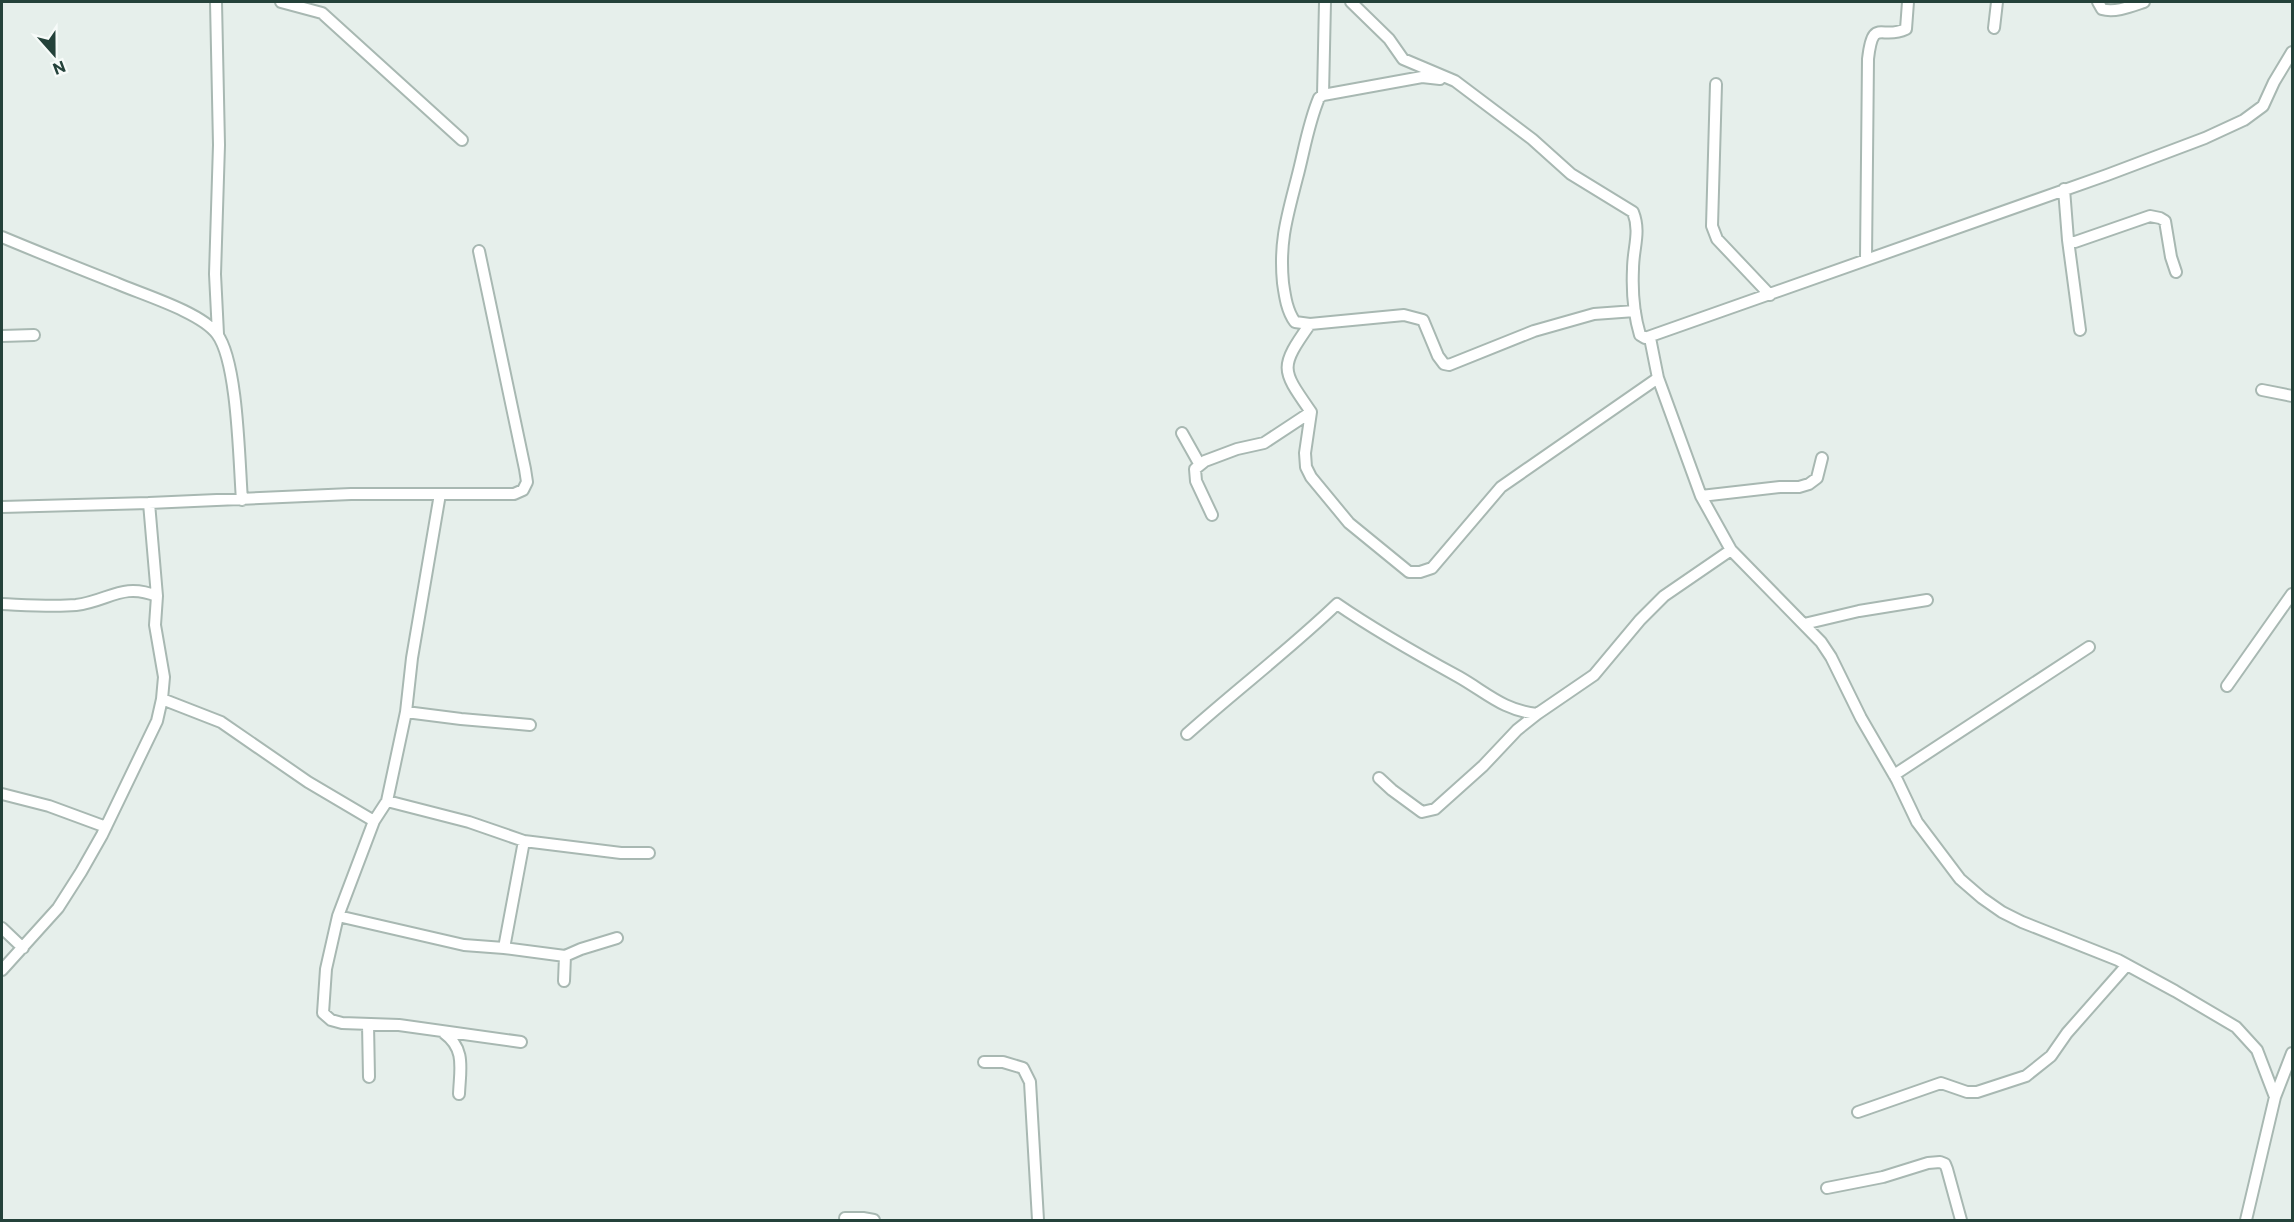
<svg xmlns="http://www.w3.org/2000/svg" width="2294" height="1222" font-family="Commissioner,sans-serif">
<rect width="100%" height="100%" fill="#e6efeb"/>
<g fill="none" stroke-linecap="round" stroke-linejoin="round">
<defs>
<path id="minor" d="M216 2 219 145 215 274 218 334
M281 2 322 13 462 140
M1351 2 1389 39 1403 59 1455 81 1532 139 1571 174 1633 212C1641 232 1633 248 1633 269 1632 290 1634 315 1640 335L1645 338 2107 175 2205 138 2244 120 2263 106 2274 82 2292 52
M2098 2 2102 9C2115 13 2132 6 2144 2
M1994 28 1997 2
M1440 79 1422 77 1323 95 1319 98C1308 124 1304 152 1297 178 1287 217 1279 242 1283 283 1285 297 1287 311 1295 322L1310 324 1404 315 1423 320 1438 356 1444 364 1449 365 1534 331 1594 314 1635 311
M1716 84 1712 226 1717 239 1770 295
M1323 95 1325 2
M2064 189 2068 240 2080 330
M2 237C40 253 78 268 116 283 141 294 201 312 217 334 238 362 239 462 242 500
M2068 240 2075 242 2150 216 2160 218 2165 221 2171 257 2176 272
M1866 259 1868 59C1873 16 1881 41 1906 29L1908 2
M1310 324C1279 368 1281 369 1311 412L1305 453 1306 467 1311 477 1349 523 1409 572H1420L1432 568 1501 487 1658 378
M2 336 34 335
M1650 338 1658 378 1701 496 1731 550 1821 642 1831 657 1861 718 1897 780 1917 822 1960 879 1982 898 2002 912 2022 922 2118 960 2175 991 2236 1027 2257 1050 2275 1097
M2262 390 2292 396
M1182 433 1200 465
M1701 496 1780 487H1799L1809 484 1817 478 1822 458
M2 507 149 503 351 494H514L523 490 527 482 525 469 479 251
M1212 515 1196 481 1195 469 1205 461 1237 449 1264 443 1311 412
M2 604C26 605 52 607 76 605 109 601 122 582 157 596
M1804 624 1859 611 1927 600
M2227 686 2292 594
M162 699 221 722 308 782 374 821 387 801 469 822 524 841 621 853H649
M406 712 461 719 530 725
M1187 734C1236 690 1289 650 1337 604 1376 631 1417 654 1459 677 1487 693 1503 710 1537 714
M1894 775 2089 647
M1379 778 1392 790 1422 812 1435 809 1483 766 1517 730 1537 714 1594 675 1640 620 1664 596 1731 550
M2 794 49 806 106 827
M387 801 406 712 412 658 440 494
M374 821 338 916 326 969 323 1013 331 1020 342 1023 399 1025 521 1042
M338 916 464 945 504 948 524 841
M2 928 23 948
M504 948 565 956 564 981
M565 956 581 949 617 938
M2 970 58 908 81 872 102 835 157 721 162 699 164 677 155 625 157 596 149 503
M368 1024 369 1077
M444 1033C466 1049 460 1069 459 1094
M984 1062H1003L1023 1068 1030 1082 1038 1220
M1858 1112 1941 1083 1967 1092H1977L2026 1076 2051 1056 2067 1033 2127 965
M1827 1188 1883 1177 1928 1163 1940 1162 1945 1164 1947 1169 1961 1220
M845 1218H863L874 1220
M2246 1220 2275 1097 2292 1053"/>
</defs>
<use href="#minor" stroke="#a8b8b2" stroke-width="14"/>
<use href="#minor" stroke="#fff" stroke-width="10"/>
</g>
<rect width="2294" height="1222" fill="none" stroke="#24423a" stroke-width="6"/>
<g transform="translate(54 54) rotate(159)" stroke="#f7fbf9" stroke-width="4.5" paint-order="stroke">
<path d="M0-4.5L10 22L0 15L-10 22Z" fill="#24423a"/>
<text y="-9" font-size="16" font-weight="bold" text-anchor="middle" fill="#24423a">N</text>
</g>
</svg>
